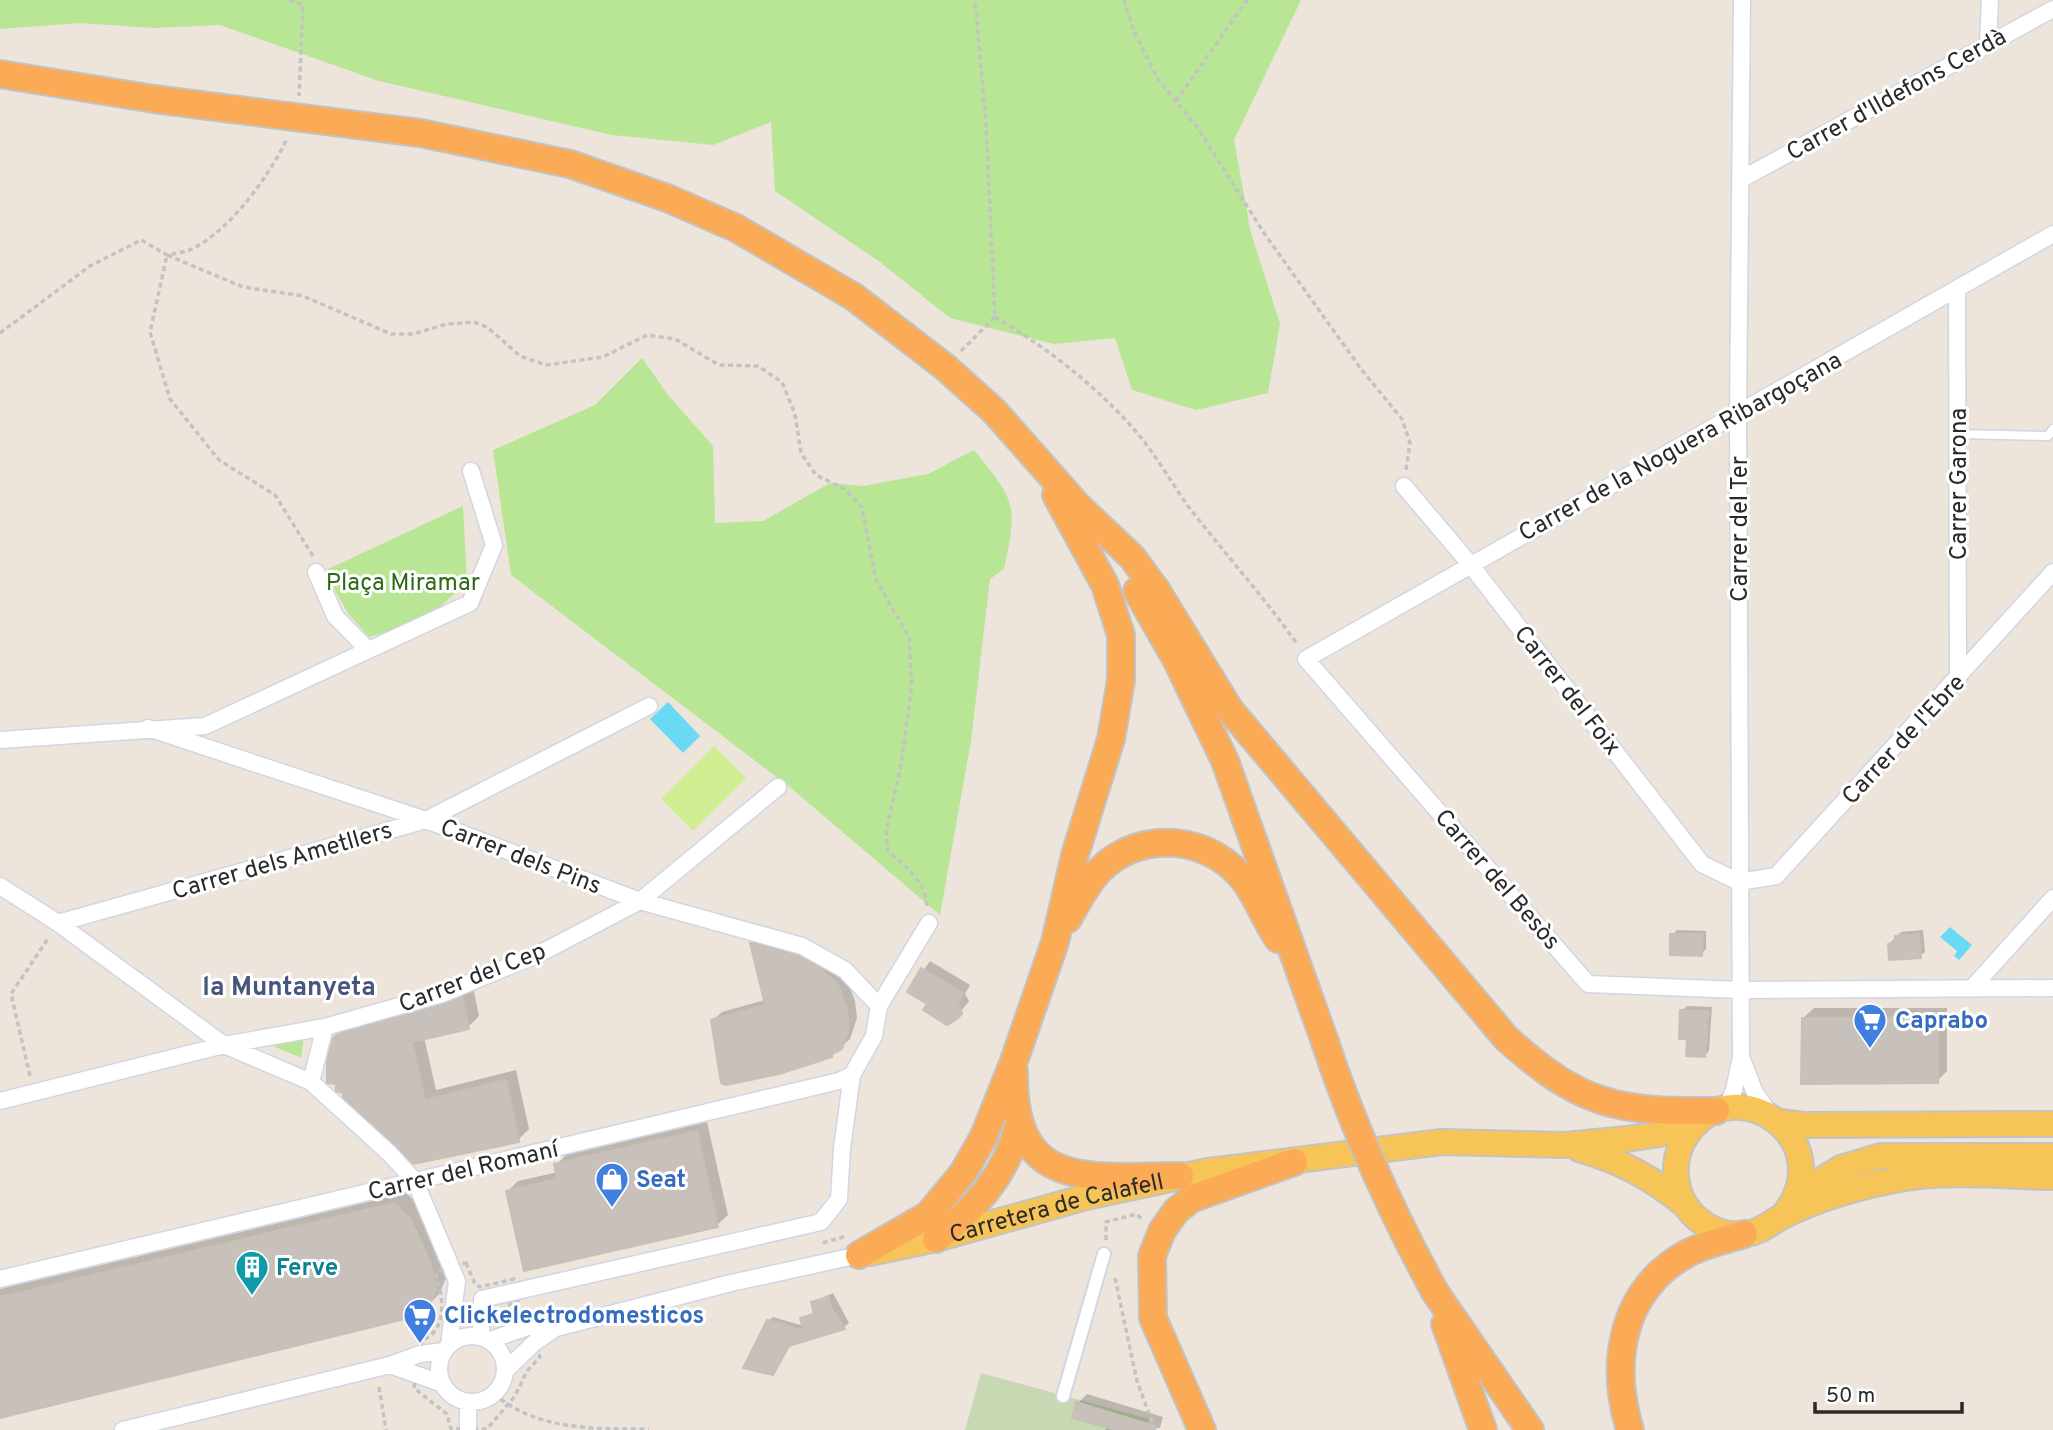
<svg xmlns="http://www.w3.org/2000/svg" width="2053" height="1430" font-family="Overpass,sans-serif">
<rect width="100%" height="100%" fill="#ede4db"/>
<path fill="#b8e695" d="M0 0H1301L1234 140 1251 233 1280 324 1268 393 1196 410 1132 390 1115 338 1054 344 950 318 880 262 775 191 771 122 713 145 612 135 379 81 220 25 153 28 80 23 0 29Z
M642 358 668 395 713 446 715 523 763 521 830 483 863 486 928 474 974 450C1016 502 1018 504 1004 569L990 579 971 741 940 915 791 788 511 575 493 450 595 405Z
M463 506 467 582 425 621 369 637 348 613 324 571Z
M304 1035 301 1058 269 1044Z"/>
<path fill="#c7d8b2" d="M981 1373 1149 1419 1146 1430H965Z"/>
<path fill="#ceee91" d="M714 746 746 778 693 831 661 799Z"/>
<path fill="#6adaf4" d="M668 702 700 736 683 753 650 719Z
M1950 927 1972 945 1959 960 1954 956 1957 951 1940 937Z"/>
<path fill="#0003" d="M1677 930 1706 931V949L1701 954 1672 935Z
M1923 930 1925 952 1920 956 1889 944 1901 932Z
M761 935 807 948 846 977 855 1001 857 1018 850 1039 831 1056 713 1020 722 1012 765 1000 752 943Z
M930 961 970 985 965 994 969 1001 956 1018 909 991Z
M473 987 479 1016 468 1027 424 1037 436 1090 516 1070 529 1129 518 1140 414 1162 338 1036 349 1024Z
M1687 1006 1712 1007 1709 1051 1704 1056 1689 1037 1682 1011Z
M1814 1008H1947V1071L1937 1081 1803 1018Z
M707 1122 728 1215 717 1225 508 1191 518 1181 558 1172 556 1165 566 1155Z
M406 1193 421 1207 447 1276 439 1294 427 1306 0 1417V1289Z
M833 1293 849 1323 844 1327 791 1343 772 1373 768 1321 773 1317 804 1326 802 1318 815 1312 813 1302Z
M1087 1394 1163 1417 1160 1428 1105 1430 1109 1426 1078 1403Z"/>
<path fill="#c8c1bb" stroke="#c8c0b5" stroke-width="2" d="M1670 934H1703L1702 956 1670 955Z
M1919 934 1921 958 1889 960 1888 944 1895 943V936Z
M750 943 798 956 820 968 838 985 847 1010 849 1028 842 1049 832 1054V1057L779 1074 726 1085 721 1083 711 1020 765 1005Z
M921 968 964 993 958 1002 962 1014 957 1019 947 1025 923 1010 927 1004 907 992Z
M462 997 469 1029 412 1042 425 1100 506 1080 519 1142 413 1164 343 1097V1093L336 1091V1084L327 1083V1061L333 1039 336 1035Z
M1680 1010 1708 1011 1705 1057 1686 1056 1687 1039H1679Z
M1938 1017V1083L1801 1084 1802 1018Z
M697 1131 718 1227 524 1271 506 1191 557 1179 554 1164Z
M394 1203 410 1218 429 1259 437 1289 428 1307 417 1316 0 1418V1297Z
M828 1297 832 1309 845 1329 789 1346 773 1375 743 1368 767 1320 804 1331 800 1318 814 1314 811 1302Z
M1076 1402 1155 1426 1154 1430H1117L1072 1418Z"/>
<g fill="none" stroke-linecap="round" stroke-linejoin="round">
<defs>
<path id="service" d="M1958 434 2048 436 2053 429"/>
<path id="pedestrian" d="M1063 1396 1104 1254"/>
<path id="minor" d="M1988 43 1990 0
M1740 180 2053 9
M2053 234 1306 659 1588 984 1742 990 2053 988
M1957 289 1958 679
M1404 486 1470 564 1702 864 1739 882 1776 876 2053 572
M316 572 335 616 368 650
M148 728 426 820 640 901 802 946 845 970 879 1006
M0 740 205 726 470 603 494 545 471 471
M0 886 58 923 224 1045 311 1082 389 1153 415 1181 457 1281 449 1345
M58 923 426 820 649 706
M1972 988 2053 898
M1742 1059 1755 1093 1770 1114
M311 1082 325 1027
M0 1101 224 1045 325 1027 442 994 539 954 640 901 778 787
M1726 1109 1734 1090 1741 1057 1738 415 1742 0
M0 1279 839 1081 852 1075 874 1036 879 1006 929 923
M482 1299 821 1222 839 1199 842 1148 852 1075
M439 1369a33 33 0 1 1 66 0a33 33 0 1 1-66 0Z
M481 1337 482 1299
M490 1340 528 1327 556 1328 731 1283 859 1255
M390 1365 443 1384
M505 1371 534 1343 556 1328
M123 1430 390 1365 420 1354 444 1351
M468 1430V1402"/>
<g id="primary">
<path d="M1780 1122 1803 1125 2053 1124"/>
<path d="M1579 1149C1620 1161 1651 1177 1685 1205"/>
<path d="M1798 1194 1841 1168 1881 1156H2053"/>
<path d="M1783 1216C1844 1141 1734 1063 1686 1136 1674 1154 1673 1177 1681 1197 1692 1221 1719 1238 1746 1234 1761 1232 1770 1223 1783 1216 1817 1199 1858 1187 1894 1180 1945 1170 2001 1176 2053 1177"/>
<path id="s1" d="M870 1253 936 1239 1086 1197 1208 1171 1442 1142 1565 1145 1627 1139 1660 1134 1698 1122"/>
</g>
<path id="trunk" d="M0 74 154 99 420 133 570 164 667 198 736 228 854 297 945 367 994 411 1078 506 1132 557 1157 591 1230 710 1506 1038C1581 1106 1617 1112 1716 1111
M1137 591 1176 659 1225 761 1325 1042
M1068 919C1077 903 1087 883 1100 870 1141 828 1213 836 1246 883 1258 900 1266 921 1278 939
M1014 1072C1013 1193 1089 1176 1180 1176
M936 1239C976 1207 1006 1176 1019 1124
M859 1255 928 1215 963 1173 984 1136 1014 1061 1055 942 1075 855 1111 739 1121 680V635L1105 585 1056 495
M1435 1292 1530 1430
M1445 1324 1483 1430
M1202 1430 1153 1318 1152 1256 1162 1231 1176 1211 1191 1199 1294 1162
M1630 1430C1609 1361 1622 1289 1688 1253 1705 1244 1726 1240 1744 1234"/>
</defs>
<use href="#service" stroke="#d1d6e4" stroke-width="11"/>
<use href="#pedestrian" stroke="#d1d6e4" stroke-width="16"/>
<use href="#minor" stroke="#d1d6e4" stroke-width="19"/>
<use href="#primary" stroke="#c3c3c3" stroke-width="28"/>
<use href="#trunk" stroke="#c3c3c3" stroke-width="30"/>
<path stroke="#c3c3c3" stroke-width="3.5" stroke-dasharray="5 3.5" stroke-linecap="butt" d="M289 0 303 5 299 96
M1124 0 1134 31 1157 78 1197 127 1264 233 1361 369 1402 419 1410 443 1406 470
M1176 101 1247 0
M995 317C1049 349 1098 387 1139 435 1158 458 1173 486 1191 510 1226 555 1264 597 1297 644
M0 333 90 266 141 240 167 255C176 253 187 252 194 248 233 227 268 177 287 139
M961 351 995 317 986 123 975 0
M313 556 275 495 219 460 170 399 150 332 167 255 243 287 303 296 391 334H413L447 324 474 322 487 327 520 356 546 365 603 357 647 335 675 339 719 365 758 366 782 382 795 414 801 453 816 475 845 489 862 507 876 580 909 637 912 686 900 770 886 831 888 851C907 868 925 881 927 907
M30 1076 11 994 49 937
M1106 1240V1222L1137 1214 1143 1221
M823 1243 846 1236
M466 1263 475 1284 480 1287 514 1279 518 1303 506 1305 503 1314 512 1320 523 1319 540 1357 527 1371 515 1396 487 1429H451L447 1414 414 1388 422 1340C450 1329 442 1295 436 1273L450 1265Z
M1115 1278 1137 1381 1155 1430
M379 1387 386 1430
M494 1394C537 1430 591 1429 649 1429"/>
<use href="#service" stroke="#fff" stroke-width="8"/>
<use href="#pedestrian" stroke="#fff" stroke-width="12"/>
<use href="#minor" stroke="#fff" stroke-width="16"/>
<use href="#primary" stroke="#f7c457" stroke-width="24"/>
<use href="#trunk" stroke="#fbaa56" stroke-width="26"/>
<defs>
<path id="trunk-bridge" d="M1325 1042C1354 1130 1391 1211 1435 1292"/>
</defs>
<use href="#trunk-bridge" stroke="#c3c3c3" stroke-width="30" stroke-linecap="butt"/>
<use href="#trunk-bridge" stroke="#fbaa56" stroke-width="26"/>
</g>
<defs>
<symbol id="supermarket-pin" viewBox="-11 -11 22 30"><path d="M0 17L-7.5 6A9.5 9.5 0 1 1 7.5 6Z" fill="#3f7fe0" stroke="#fff"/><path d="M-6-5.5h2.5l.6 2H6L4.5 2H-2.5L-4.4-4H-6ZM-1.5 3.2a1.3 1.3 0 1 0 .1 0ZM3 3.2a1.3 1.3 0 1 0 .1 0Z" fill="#fff"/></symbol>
<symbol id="shop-pin" viewBox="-11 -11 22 30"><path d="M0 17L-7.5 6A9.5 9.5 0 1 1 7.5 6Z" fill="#3f7fe0" stroke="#fff"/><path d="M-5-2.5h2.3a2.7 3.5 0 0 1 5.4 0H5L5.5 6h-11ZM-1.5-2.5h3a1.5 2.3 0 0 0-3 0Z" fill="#fff"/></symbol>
<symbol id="building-pin" viewBox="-11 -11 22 30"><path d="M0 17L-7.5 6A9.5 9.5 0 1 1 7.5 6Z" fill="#0f9aa8" stroke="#fff"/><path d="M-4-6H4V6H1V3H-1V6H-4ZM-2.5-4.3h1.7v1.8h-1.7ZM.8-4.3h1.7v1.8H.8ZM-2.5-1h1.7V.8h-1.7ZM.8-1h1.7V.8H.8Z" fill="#fff"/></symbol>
</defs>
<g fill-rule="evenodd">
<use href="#supermarket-pin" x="1851" y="1001" width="38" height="52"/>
<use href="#shop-pin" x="593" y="1160" width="38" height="52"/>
<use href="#building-pin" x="233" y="1248" width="38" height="52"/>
<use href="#supermarket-pin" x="401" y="1296" width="38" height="52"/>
</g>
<g text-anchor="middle" stroke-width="6" stroke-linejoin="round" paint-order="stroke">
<g font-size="24" fill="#2a2a2a" stroke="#fff">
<text transform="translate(1896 94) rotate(-29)" y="8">Carrer d'Ildefons Cerdà</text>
<text transform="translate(1680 446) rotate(-29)" y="8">Carrer de la Noguera Ribargoçana</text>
<text transform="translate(1958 484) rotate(-90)" y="8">Carrer Garona</text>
<text transform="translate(1739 529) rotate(-90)" y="8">Carrer del Ter</text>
<text transform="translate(1568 690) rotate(52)" y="8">Carrer del Foix</text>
<text transform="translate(1903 739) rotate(-47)" y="8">Carrer de l'Ebre</text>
<text transform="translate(521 856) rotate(21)" y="8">Carrer dels Pins</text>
<text transform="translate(282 860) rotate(-16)" y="8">Carrer dels Ametllers</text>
<text transform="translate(1498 879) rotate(49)" y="8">Carrer del Besòs</text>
<text transform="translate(472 977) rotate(-21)" y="8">Carrer del Cep</text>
<text transform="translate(463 1170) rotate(-13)" y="8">Carrer del Romaní</text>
<text dy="8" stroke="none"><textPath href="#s1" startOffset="192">Carretera de Calafell</textPath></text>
</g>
<g font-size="24" fill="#2f6b17" stroke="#fff">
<text x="403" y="590">Plaça Miramar</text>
</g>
<g font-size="24" font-weight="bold" fill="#366cbe" stroke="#fff" text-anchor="start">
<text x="1895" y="1028">Caprabo</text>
<text x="636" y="1187">Seat</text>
<text x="444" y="1323">Clickelectrodomesticos</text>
</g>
<g font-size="24" font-weight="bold" fill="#0d838f" stroke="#fff" text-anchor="start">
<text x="276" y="1275">Ferve</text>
</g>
<g font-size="26" font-weight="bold" fill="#48567d" stroke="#fff">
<text x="289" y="995">la Muntanyeta</text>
</g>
</g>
<path d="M1815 1402v10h147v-10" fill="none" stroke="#2a2a2a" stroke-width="3.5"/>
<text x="1826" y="1402" font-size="21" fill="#2a2a2a" stroke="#ffffff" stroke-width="5" paint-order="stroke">50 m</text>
</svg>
